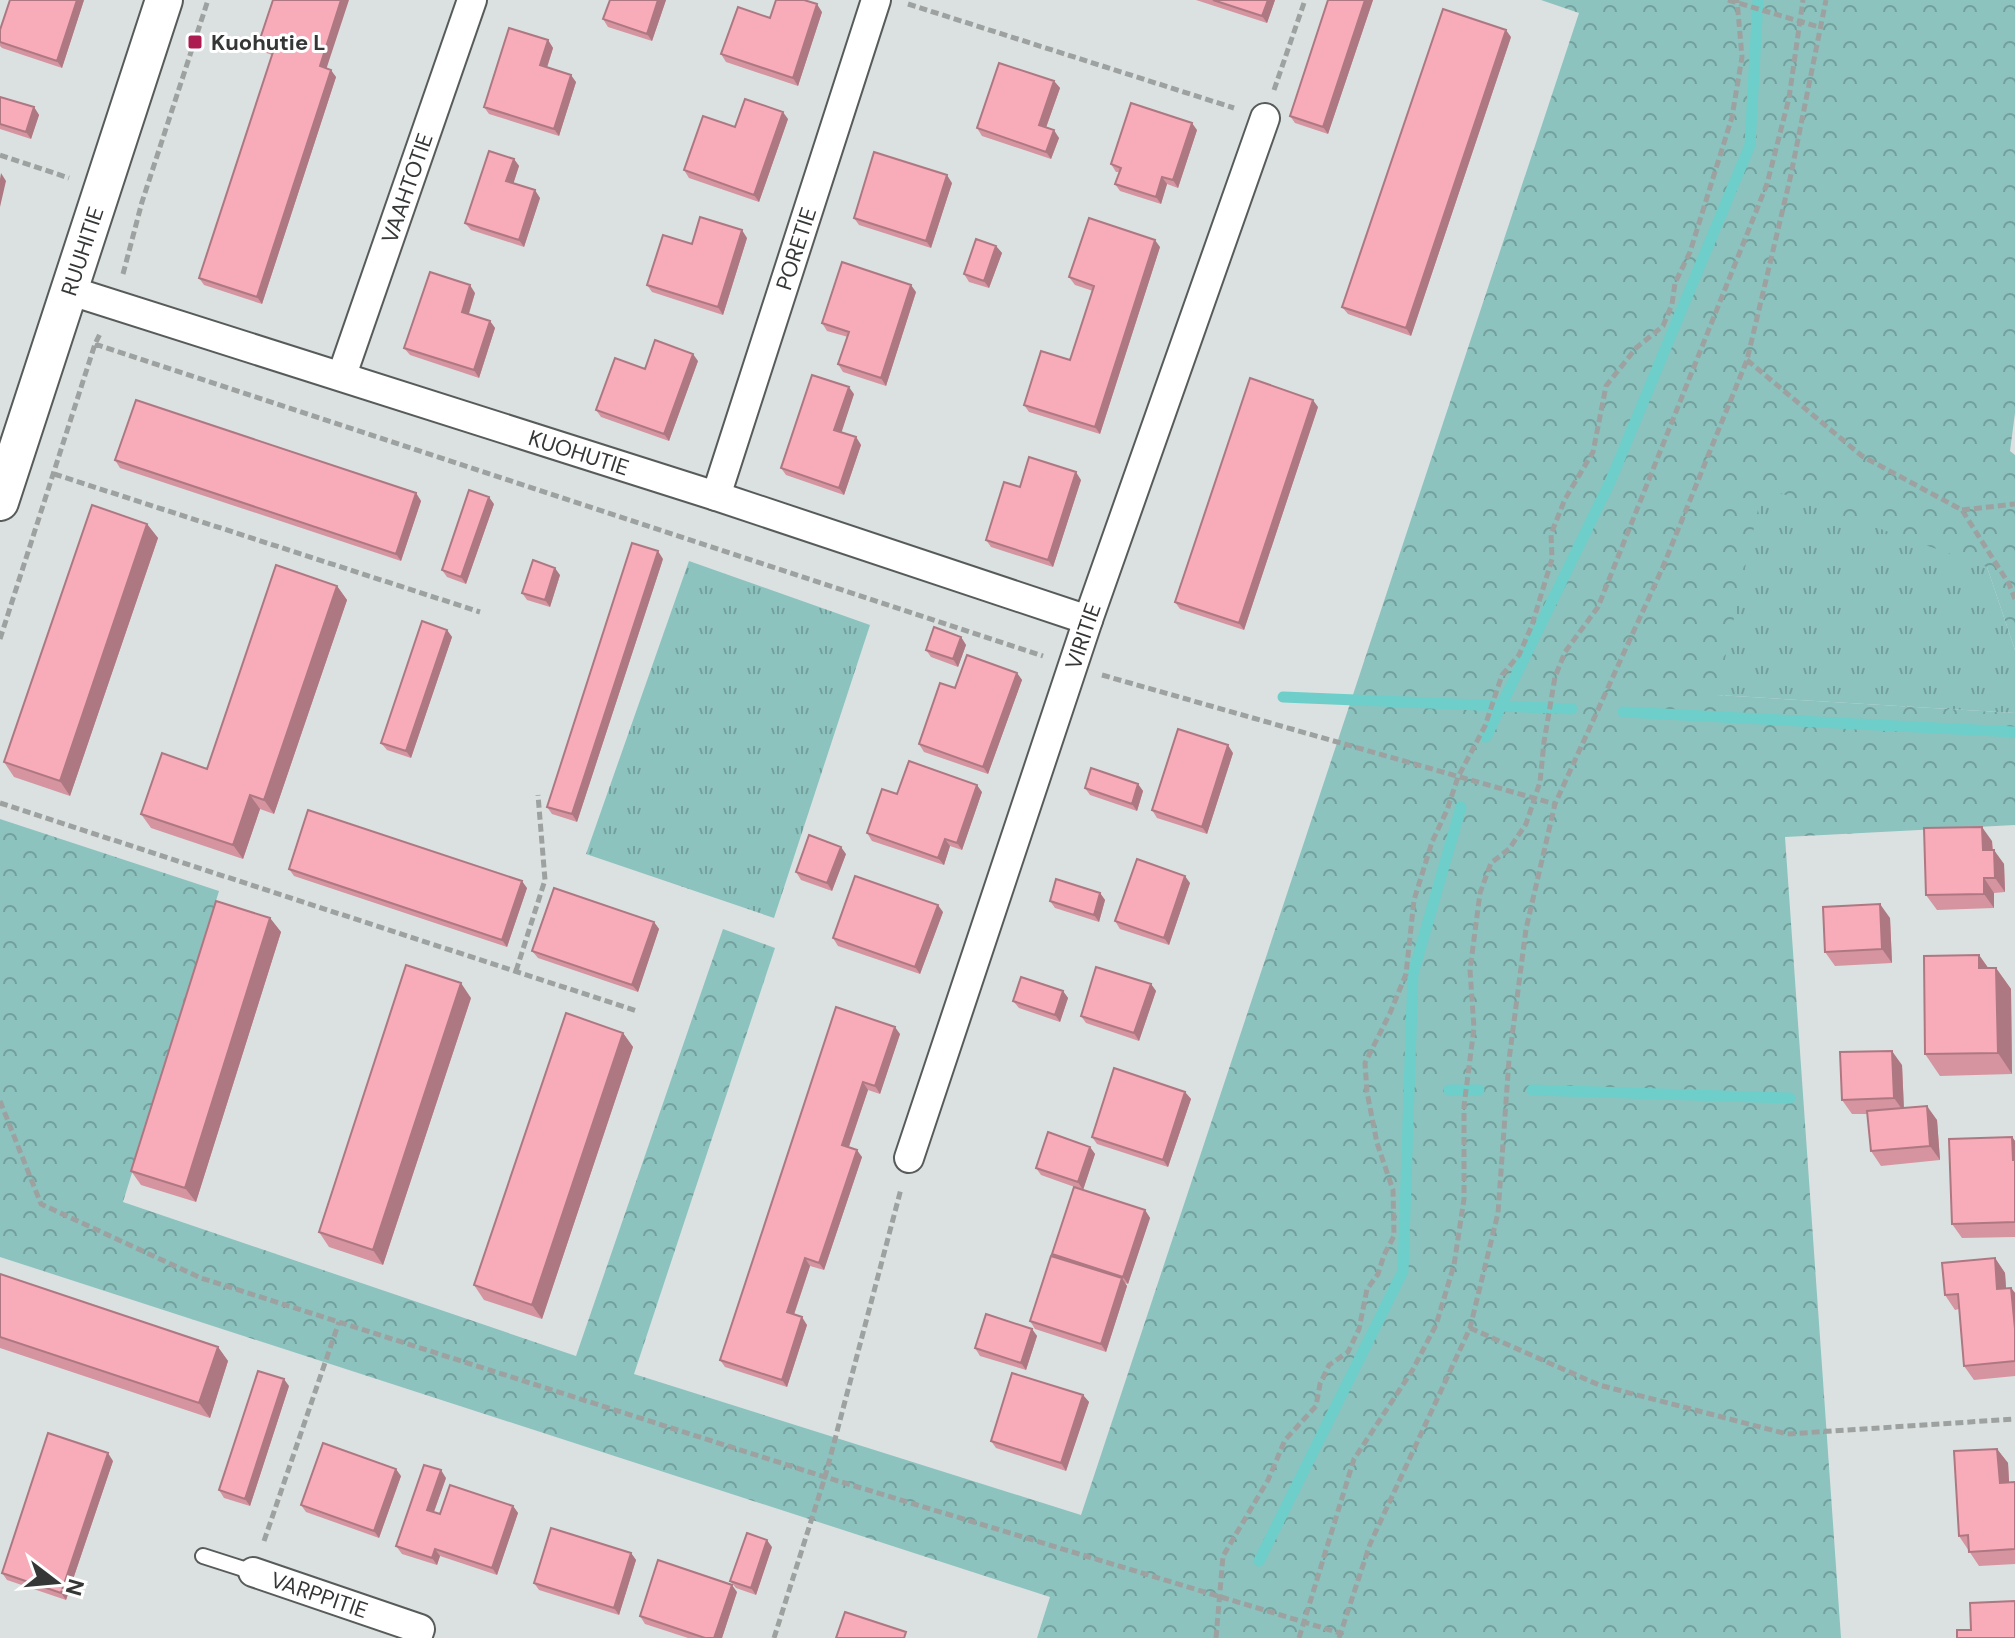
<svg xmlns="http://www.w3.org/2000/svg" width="2015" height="1638" font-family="'DM Sans',sans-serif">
<defs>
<pattern id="forest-crowns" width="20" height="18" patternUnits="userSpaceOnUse" patternTransform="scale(2)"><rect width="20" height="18" fill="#8cc3bf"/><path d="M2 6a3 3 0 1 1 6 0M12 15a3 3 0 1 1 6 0" fill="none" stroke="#739f9c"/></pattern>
<pattern id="park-tufts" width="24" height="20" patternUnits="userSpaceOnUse" patternTransform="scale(2)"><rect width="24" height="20" fill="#8cc3bf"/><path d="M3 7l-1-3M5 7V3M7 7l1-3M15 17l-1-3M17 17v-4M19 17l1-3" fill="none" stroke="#739f9c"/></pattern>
</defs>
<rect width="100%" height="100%" fill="#dbe1e0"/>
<path fill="url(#forest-crowns)" d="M1541 0H2015V413L2010 451 2015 455V650L1987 567 1717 695 2015 713V825L1785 837 1841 1638H1037L1050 1597 0 1257V819L219 891 123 1202 576 1356 723 929 775 948 634 1374 1081 1515 1579 13Z"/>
<path fill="url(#park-tufts)" d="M1763 487 1987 567 2015 650V713L1717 695Z
M689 561 870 625 774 918 586 854Z"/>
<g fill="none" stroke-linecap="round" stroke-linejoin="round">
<path stroke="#6ecec9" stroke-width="11" d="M1283 697 1572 709
M1623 712 2015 732
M1486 737 1610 482 1750 145 1758 0
M1449 1090H1479
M1532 1090 1790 1098
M1259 1561 1403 1271 1413 974 1461 807"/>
<defs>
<path id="service" d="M203 1556 253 1572"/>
<g id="minor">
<path id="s1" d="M68 290 716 496 1088 620"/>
<path id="s2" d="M342 375 472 0"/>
<path id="s3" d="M716 496 876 0"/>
<path id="s4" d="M909 1158 1088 620 1265 118"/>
<path id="s5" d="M253 1572 420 1629 417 1638"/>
</g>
<g id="tertiary">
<path id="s6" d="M0 502 164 0"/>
</g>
</defs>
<use href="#service" stroke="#575c5b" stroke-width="18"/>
<use href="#minor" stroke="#575c5b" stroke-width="32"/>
<use href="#tertiary" stroke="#575c5b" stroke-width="40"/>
<path stroke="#9da2a1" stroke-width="5" stroke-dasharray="8 4" stroke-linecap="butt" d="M1728 0 1819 27
M908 4 1234 108
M1274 90 1305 0
M0 155 69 178
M123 274 142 202 208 0
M95 344 1043 656
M1747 360 1862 456 1962 510 2009 584 2015 599
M54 474 480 612
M1962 510 2015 504
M0 639 95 344 101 332
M1102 675 1555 804
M0 803 637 1011
M516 971 545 880 538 795
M0 1101 41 1204 201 1278 825 1477 1340 1633 1346 1638
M1470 1328 1599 1385 1787 1434 2015 1419
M264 1541 339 1322
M774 1638 825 1477 901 1189
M1216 1638 1223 1556 1268 1480 1285 1440 1316 1406 1320 1384 1329 1365 1348 1352 1359 1329 1367 1289 1378 1274 1384 1255 1394 1236 1393 1190 1377 1143 1367 1092 1365 1063 1390 1013 1406 974 1414 900 1432 842 1447 810 1458 777 1485 726 1502 675 1519 655 1532 625 1552 559 1551 534 1565 499 1593 452 1606 386 1636 348 1663 326 1672 304 1675 283 1690 252 1732 117 1742 57 1737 0
M1299 1638 1354 1459 1412 1371 1436 1325 1454 1265 1464 1199V1106L1474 1028 1470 970 1480 893 1491 863 1509 849 1526 824 1540 782 1544 742 1555 677 1565 652 1598 607 1767 184 1789 98 1803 0
M1339 1638 1370 1544 1470 1328 1498 1213 1509 1060 1526 929 1555 804 1662 569 1747 360 1790 179 1826 0"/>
<use href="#service" stroke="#fff" stroke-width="14"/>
<use href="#minor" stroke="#fff" stroke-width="28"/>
<use href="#tertiary" stroke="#fff" stroke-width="36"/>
</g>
<path fill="#d594a0" d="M84 0 62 68 2 48 0 46V30Z
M610 0H666L652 41 608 27 603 19Z
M1196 0H1275L1267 23Z
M1328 0H1373L1328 134 1295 123 1290 116Z
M822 12 798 86 726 62 721 54 770 18Z
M1511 37 1411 336 1348 314 1342 307Z
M548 40 553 48 547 68 576 82 559 136 489 114 484 107Z
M258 45 327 68 336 77 262 304 204 285 199 278 272 55 264 52Z
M1054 81 1060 88 1046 128 1059 138 1051 159 982 136 977 128Z
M0 97 34 107 39 115 31 139 0 129Z
M788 119 759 202 689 178 684 170 735 127Z
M1197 130 1178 188 1167 184 1161 204 1120 191 1115 184 1119 172H1116L1111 164Z
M514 159 519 166 513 183 540 198 524 247 471 230 465 223Z
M952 183 931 248 859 225 854 218Z
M747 238 723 315 652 292 647 285 692 244Z
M996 246 1002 253 989 288 969 282 964 274Z
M1160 247 1100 434 1029 412 1024 405 1070 360 1093 291 1075 285 1069 277Z
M916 292 886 386 843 372 838 364 848 337 827 331 822 323Z
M475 293 469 314 490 321 495 328 479 378 410 355 404 348Z
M698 361 669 441 601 417 596 410Z
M854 394 841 432 856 437 861 445 844 495 786 475 781 468Z
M1318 407 1244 630 1180 609 1175 602Z
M115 460 416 493 421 501 401 561 120 468Z
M1081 480 1053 567 991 547 986 540 1020 487Z
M494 504 466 584 447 577 442 570Z
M147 524 158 538 70 796 14 777 4 762Z
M663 559 577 822 552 814 547 807Z
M560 575 550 607 527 600 522 593Z
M337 586 347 600 274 814 260 809 243 859 151 828 141 814 207 769Z
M447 630 452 637 411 758 387 750 381 743Z
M961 637 966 645 958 667 931 657 926 650Z
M1017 673 1022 680 988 774 924 752 919 744 955 688Z
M1233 753 1207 834 1157 818 1152 810Z
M1138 784 1143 791 1137 811 1090 795 1085 788Z
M982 792 962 850 950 846 944 865 872 841 867 833 897 794Z
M1992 841 1993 850 2004 864 2005 892 1994 893V908L1937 910 1926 895Z
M846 854 832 891 801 880 796 872Z
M289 869 527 888 507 947 294 876Z
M1190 883 1169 945 1120 929 1115 921Z
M1100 893 1105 900 1099 922 1055 908 1050 901Z
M943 912 920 974 838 946 833 938Z
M270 918 281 932 196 1202 141 1185 131 1171Z
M1890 918 1892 963 1835 966 1825 952Z
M654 922 659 929 638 992 538 958 532 951Z
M1979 955 1988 968H1996L2011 989 2012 1074 1940 1076 1925 1054Z
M1151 984 1156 991 1139 1041 1086 1023 1081 1016Z
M1063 991 1068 998 1060 1022 1019 1008 1013 1001Z
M471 998 383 1265 329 1247 319 1232Z
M836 1007 900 1034 880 1094 868 1090 849 1147 862 1157 824 1270 810 1266 794 1315 807 1325 787 1387 725 1367 720 1360Z
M623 1033 633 1047 542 1319 484 1300 474 1285Z
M1902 1065 1904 1108 1937 1120 1940 1160 1881 1166 1871 1151 1867 1114H1852L1842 1100Z
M1185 1092 1191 1099 1168 1167 1097 1144 1092 1137Z
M2012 1137 2015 1141V1237L1962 1238 1952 1224Z
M1090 1147 1095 1154 1083 1190 1041 1175 1036 1168Z
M1145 1210 1150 1218 1128 1284 1125 1283 1127 1286 1106 1352 1035 1329 1030 1321 1054 1257 1052 1254Z
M1995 1258 2005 1273 2006 1288H2011L2015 1293V1376L1974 1380 1964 1366 1959 1309 1955 1310 1945 1295Z
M0 1274 218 1347 228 1361 210 1418 0 1348Z
M1032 1329 1037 1336 1026 1370 980 1356 975 1348Z
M289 1386 250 1506 224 1498 219 1490Z
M1083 1395 1089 1402 1066 1471 996 1448 991 1441Z
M1997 1449 2008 1463 2009 1483 2015 1482V1564L1979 1566 1959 1536Z
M113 1461 66 1600 7 1580 2 1573Z
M401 1476 379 1538 306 1512 301 1505Z
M446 1478 434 1512 440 1514 513 1506 518 1513 497 1575 440 1556 437 1565 402 1554 396 1546Z
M772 1547 756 1595 736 1588 730 1581Z
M631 1553 636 1560 619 1615 539 1590 534 1583Z
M737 1592 722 1638H688L645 1624 640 1616Z"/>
<path fill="#ae7882" d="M77 0H84L62 68 57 61Z
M341 0H349L325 73 320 66Z
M658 0H666L652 41 647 34Z
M1268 0H1275L1267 23 1262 16Z
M1365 0H1373L1328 134 1323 127Z
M817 4 822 12 798 86 793 78Z
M1506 30 1511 37 1411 336 1406 328Z
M548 40 553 48 545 73 540 65Z
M331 70 336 77 262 304 257 297Z
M571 75 576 82 559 136 554 129Z
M1054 81 1060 88 1044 133 1039 125Z
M34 107 39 115 31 139 26 132Z
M783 112 788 119 759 202 754 195Z
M1192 123 1197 130 1178 188 1173 180Z
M1054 130 1059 138 1051 159 1046 152Z
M514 159 519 166 512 188 506 181Z
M1 173 6 181 0 207V179Z
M947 175 952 183 931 248 926 241Z
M1162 177 1167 184 1161 204 1156 197Z
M535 190 540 198 524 247 519 240Z
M742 230 747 238 723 315 718 307Z
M1155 240 1160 247 1100 434 1095 427Z
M996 246 1002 253 989 288 984 281Z
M470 285 475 293 467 319 462 312Z
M911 285 916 292 886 386 881 378Z
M490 321 495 328 479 378 474 370Z
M693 354 698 361 669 441 664 434Z
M849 387 854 394 840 437 834 430Z
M1313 400 1318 407 1244 630 1239 623Z
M856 437 861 445 844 495 839 488Z
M1076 472 1081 480 1053 567 1048 560Z
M416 493 421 501 401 561 396 554Z
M489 497 494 504 466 584 461 577Z
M147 524 158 538 70 796 60 781Z
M658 551 663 559 577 822 572 814Z
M555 568 560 575 550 607 545 600Z
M337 586 347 600 274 814 264 800Z
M447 630 452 637 411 758 406 751Z
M961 637 966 645 958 667 953 659Z
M1017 673 1022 680 988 774 983 767Z
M1228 745 1233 753 1207 834 1202 827Z
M1138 784 1143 791 1137 811 1132 804Z
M977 785 982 792 962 850 957 843Z
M250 795 260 809 243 859 233 845Z
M1982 827 1992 841 1993 864 1983 850Z
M945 839 950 846 944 865 938 858Z
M841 847 846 854 832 891 827 883Z
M1994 850 2004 864 2005 892 1995 878Z
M1185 876 1190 883 1169 945 1164 938Z
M1984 878 1994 893V908L1984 894Z
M522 881 527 888 507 947 502 940Z
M1100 893 1105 900 1099 922 1094 915Z
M1880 904 1890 918 1892 963 1882 949Z
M938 905 943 912 920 974 915 967Z
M270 918 281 932 196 1202 185 1188Z
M654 922 659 929 638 992 632 985Z
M1979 955 1994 976 1979 968Z
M1996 968 2011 989 2012 1074 1998 1053Z
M461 983 471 998 383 1265 373 1250Z
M1151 984 1156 991 1139 1041 1134 1033Z
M1063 991 1068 998 1060 1022 1055 1015Z
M895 1027 900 1034 880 1094 875 1086Z
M623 1033 633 1047 542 1319 532 1305Z
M1892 1051 1902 1065 1904 1112 1894 1098Z
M863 1082 868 1090 847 1152 842 1145Z
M1185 1092 1191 1099 1168 1167 1163 1160Z
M1927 1106 1937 1120 1940 1160 1930 1146Z
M2012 1137 2015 1141V1163L2013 1160Z
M1090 1147 1095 1154 1083 1190 1078 1182Z
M857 1150 862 1157 824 1270 819 1263Z
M1145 1210 1150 1218 1128 1284 1123 1277Z
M805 1258 810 1266 792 1320 787 1312Z
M1995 1258 2005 1273 2007 1303 1997 1289Z
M1122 1278 1127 1286 1106 1352 1101 1344Z
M2011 1288 2015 1293V1329Z
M802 1317 807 1325 787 1387 782 1380Z
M1032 1329 1037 1336 1026 1370 1021 1363Z
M218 1347 228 1361 210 1418 199 1403Z
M284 1379 289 1386 250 1506 245 1499Z
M1083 1395 1089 1402 1066 1471 1061 1463Z
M1997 1449 2008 1463 2010 1498 2000 1483Z
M108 1453 113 1461 66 1600 61 1593Z
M396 1469 401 1476 379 1538 374 1531Z
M441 1470 446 1478 432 1517 427 1510Z
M513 1506 518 1513 497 1575 492 1568Z
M767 1540 772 1547 756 1595 751 1588Z
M435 1549 440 1556 437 1565 432 1558Z
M631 1553 636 1560 619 1615 614 1608Z
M732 1585 737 1592 722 1638H714Z"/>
<path fill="#f8acba" stroke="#ae7882" stroke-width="2" d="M10 0H77L57 61 0 42V30Z
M273 0H341L320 66 331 70 257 297 199 278 274 49 258 45Z
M610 0H658L647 34 603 19Z
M776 0H804L817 4 793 78 721 54 738 7 770 18Z
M1213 0H1268L1262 16Z
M1328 0H1365L1323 127 1290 116Z
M1443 9 1506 30 1406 328 1342 307Z
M509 28 548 40 540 65 571 75 554 129 484 107Z
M999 63 1054 81 1039 125 1054 130 1046 152 977 128Z
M0 97 34 107 26 132 0 124Z
M745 99 783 112 754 195 684 170 703 116 735 127Z
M1131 103 1192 123 1173 180 1162 177 1156 197 1115 184 1121 168 1111 164Z
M489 151 514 159 506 181 535 190 519 240 465 223Z
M874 152 947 175 926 241 854 218Z
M700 217 742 230 718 307 647 285 663 235 692 244Z
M1089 218 1155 240 1095 427 1024 405 1041 351 1070 360 1094 286 1069 277Z
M976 239 996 246 984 281 964 274Z
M842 262 911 285 881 378 838 364 849 332 822 323Z
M430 272 470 285 462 312 490 321 474 370 404 348Z
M655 340 693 354 664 434 596 410 615 358 645 369Z
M812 375 849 387 834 430 856 437 839 488 781 468Z
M1250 378 1313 400 1239 623 1175 602Z
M136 400 416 493 396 554 115 460Z
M1029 457 1076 472 1048 560 986 540 1004 482 1020 487Z
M469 490 489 497 461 577 442 570Z
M92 505 147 524 60 781 4 762Z
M632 543 658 551 572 814 547 807Z
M533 560 555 568 545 600 522 593Z
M276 565 337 586 264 800 250 795 233 845 141 814 162 753 207 769Z
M422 621 447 630 406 751 381 743Z
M934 627 961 637 953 659 926 650Z
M967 655 1017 673 983 767 919 744 940 683 955 688Z
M1178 729 1228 745 1202 827 1152 810Z
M909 761 977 785 957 843 945 839 938 858 867 833 882 789 897 794Z
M1091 768 1138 784 1132 804 1085 788Z
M308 810 522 881 502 940 289 869Z
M1982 827 1983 850H1994L1995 878H1984V894L1926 895 1924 828Z
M809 835 841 847 827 883 796 872Z
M1137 859 1185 876 1164 938 1115 921Z
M855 876 938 905 915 967 833 938Z
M1056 879 1100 893 1094 915 1050 901Z
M554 888 654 922 632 985 532 951Z
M216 901 270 918 185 1188 131 1171Z
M1880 904 1882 949 1825 952 1823 907Z
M1979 955V968H1996L1998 1053 1925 1054 1924 956Z
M406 965 461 983 373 1250 319 1232Z
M1096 967 1151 984 1134 1033 1081 1016Z
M1021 977 1063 991 1055 1015 1013 1001Z
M836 1007 895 1027 875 1086 863 1082 842 1145 857 1150 819 1263 805 1258 787 1312 802 1317 782 1380 720 1360Z
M566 1013 623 1033 532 1305 474 1285Z
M1892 1051 1894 1098 1842 1100 1840 1052Z
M1114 1068 1185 1092 1163 1160 1092 1137Z
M1927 1106 1930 1146 1871 1151 1867 1111Z
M1048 1132 1090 1147 1078 1182 1036 1168Z
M2012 1137 2013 1160H2015V1222L1952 1224 1949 1139Z
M1074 1187 1145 1210 1123 1277 1052 1254Z
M1051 1256 1122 1278 1101 1344 1030 1321Z
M1995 1258 1997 1289 2011 1288 2015 1329V1361L1964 1366 1958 1294 1945 1295 1942 1263Z
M0 1274 218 1347 199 1403 0 1337Z
M986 1314 1032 1329 1021 1363 975 1348Z
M258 1371 284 1379 245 1499 219 1490Z
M1012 1373 1083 1395 1061 1463 991 1441Z
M48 1433 108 1453 61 1593 2 1573Z
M323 1443 396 1469 374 1531 301 1505Z
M1997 1449 2000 1483 2015 1482V1549L1969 1552 1968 1535 1959 1536 1954 1451Z
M424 1465 441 1470 427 1510 440 1514 450 1485 513 1506 492 1568 435 1549 432 1558 396 1546Z
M551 1528 631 1553 614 1608 534 1583Z
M747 1533 767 1540 751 1588 730 1581Z
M658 1560 732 1585 714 1638H705L640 1616Z
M2015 1601V1638H1957V1630H1971L1970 1603Z
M845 1612 906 1632 904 1638H836Z"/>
<rect fill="#ad1c50" stroke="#fff" stroke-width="3" x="187" y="34" width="16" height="16" rx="4"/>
<g text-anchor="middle" stroke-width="6" stroke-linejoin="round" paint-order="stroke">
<g font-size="22" font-weight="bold" fill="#343736" stroke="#fff" text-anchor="start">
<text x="211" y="50">Kuohutie L</text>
</g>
<g font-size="22" fill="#343736" stroke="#fff">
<text dy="8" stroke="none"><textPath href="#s2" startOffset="198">VAAHTOTIE</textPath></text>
<text dy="8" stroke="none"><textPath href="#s3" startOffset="260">PORETIE</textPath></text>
<text dy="8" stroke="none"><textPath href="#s6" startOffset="264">RUUHITIE</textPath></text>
<text dy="8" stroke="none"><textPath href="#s1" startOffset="536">KUOHUTIE</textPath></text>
<text dy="8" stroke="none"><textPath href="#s4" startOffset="550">VIRITIE</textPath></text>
<text dy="8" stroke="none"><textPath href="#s5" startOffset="70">VARPPITIE</textPath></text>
</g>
</g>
<g transform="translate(56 1582) rotate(106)" stroke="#ffffff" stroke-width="6" paint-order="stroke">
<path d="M0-6L14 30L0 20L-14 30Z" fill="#343736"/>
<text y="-12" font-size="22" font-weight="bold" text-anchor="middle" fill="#343736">N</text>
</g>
</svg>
